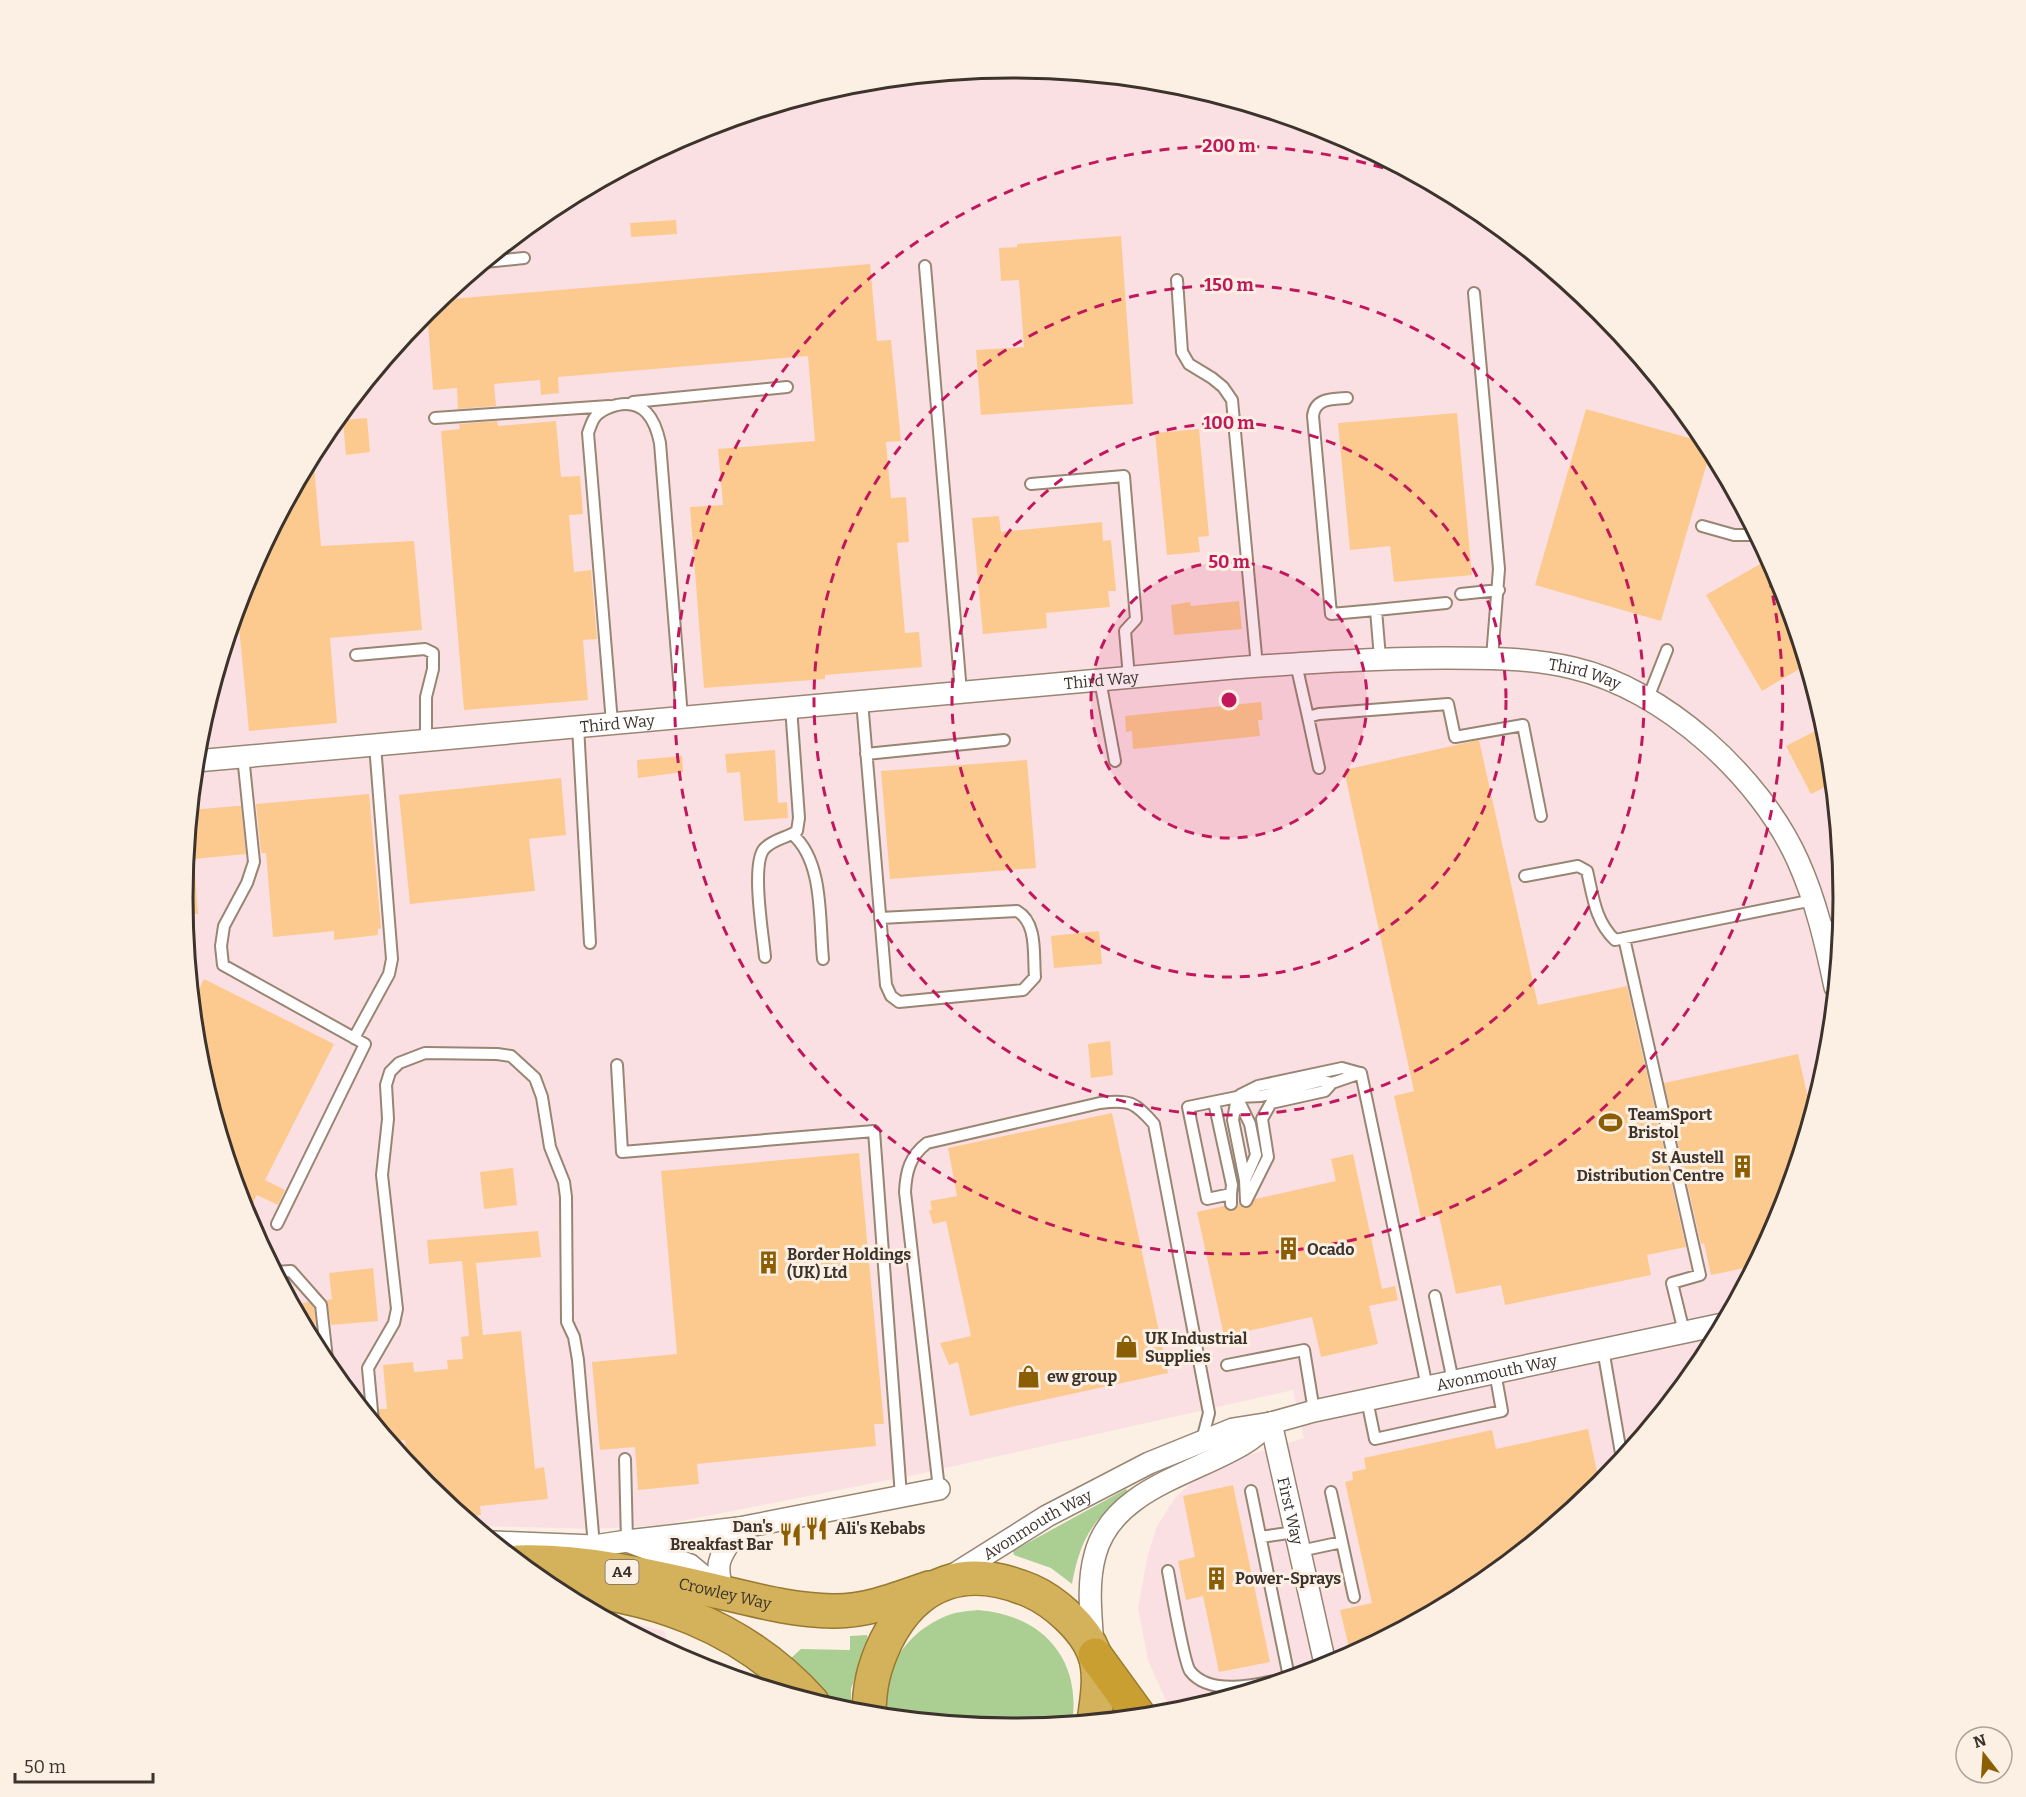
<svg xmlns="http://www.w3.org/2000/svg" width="2026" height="1797" font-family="Bitter,serif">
<rect width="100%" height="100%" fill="#fcf0e4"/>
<path fill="#fbe0e3" d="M1013 68 1175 84 1331 131 1475 208 1601 311 1704 437 1781 581 1828 737 1844 899 1828 1061 1781 1217 1704 1360 1600 1486 1474 1590 1331 1666 1172 1714 1148 1660 1138 1608 1147 1558 1157 1526 1175 1498 1195 1479 1233 1460 1304 1438 1293 1390 919 1474 662 1525 594 1529 474 1526 425 1486 322 1360 245 1216 198 1060 182 898 198 736 245 580 322 437 426 311 552 207 695 131 851 83Z
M595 1613 664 1631 673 1654Z"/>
<path fill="#abcf93" d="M1126 1489 1128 1492C1092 1521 1081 1537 1072 1584L1051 1568 1014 1555 1013 1551Z
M978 1610C1042 1615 1082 1658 1072 1724L1013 1729 887 1717C881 1672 903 1634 946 1616 955 1612 968 1611 978 1610Z
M867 1635 868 1639 851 1689V1714L843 1711 790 1659 801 1649 850 1650V1636Z"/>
<path fill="#fcca8f" d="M676 220 677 234 631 237 630 223Z
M1121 236 1133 404 981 415 976 350 1024 347 1019 280 1001 281 999 248 1017 247V244Z
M870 264 877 341 891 340 901 441 886 442 891 498 906 497 909 542 897 543 905 633 919 632 922 667 825 675V679L704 688 690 507 723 505 718 449 815 441 808 356 558 377 559 393 541 395 540 380 494 384 496 406 458 409 457 388 433 390 427 310 439 300Z
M1586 409 1707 443 1711 449 1661 621 1535 585Z
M1457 413 1472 575 1394 582 1390 546 1350 550 1338 423Z
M367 418 370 452 346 455 343 420Z
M497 421 498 426 556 421 561 477 580 476 583 514 569 515 574 572 591 570 597 639 583 640 588 700 464 710 441 431 460 429 459 424Z
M1199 429 1209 536 1198 537 1200 552 1167 555 1155 433Z
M313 454 321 546 414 541 422 630 330 638 337 723 249 731 237 606 245 580Z
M999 516 1001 532 1102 522 1103 541 1111 540 1116 591H1108L1110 607 1046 613 1047 628 983 634 972 518Z
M1769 559 1781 581 1806 665 1762 691 1706 595Z
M1239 601 1242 629 1174 635 1171 605 1190 602 1191 606Z
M1261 702 1263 720H1258L1260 736 1133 749 1132 731 1126 732 1125 716Z
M1825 726 1833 783 1811 794 1786 746Z
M1479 740 1538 1005 1627 986 1686 1247 1647 1255 1651 1275 1505 1305 1501 1285 1456 1294 1439 1215 1421 1218 1394 1096 1414 1091 1344 770Z
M775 750 778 803 787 802 788 818 744 821 740 772 727 773 725 754Z
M682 756 683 772 638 778 637 760Z
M1027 760 1036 868 890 879 881 771Z
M561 778 566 835 529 839 535 891 410 904 399 795Z
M369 794 381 928 378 929V935L334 940V931L273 937 266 853H261L256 804Z
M236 806H241L246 854 194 859 198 914 184 915 182 898 191 810Z
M1099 931 1102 964 1054 968 1051 936Z
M204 979 334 1044 265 1180 285 1190 278 1205 257 1195 246 1217 198 1060 192 1003Z
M1110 1041 1113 1075 1091 1078 1088 1044Z
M1798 1054 1812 1115 1781 1217 1754 1266 1711 1275 1704 1243 1701 1244 1664 1083Z
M1112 1113 1168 1373 970 1416 958 1362 949 1365 940 1343 971 1336 946 1221 933 1224 929 1211 932 1209 930 1201 957 1196 948 1148Z
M859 1153 884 1424H874L876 1446 697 1464 699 1484 638 1490 635 1447 600 1450 592 1362 677 1354 661 1171Z
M1353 1154 1382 1289 1395 1286 1398 1300 1369 1306 1378 1344 1321 1357 1312 1317 1224 1336 1197 1212 1224 1206 1232 1211 1237 1208 1239 1203 1247 1208 1255 1199 1336 1181 1331 1159Z
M513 1168 517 1205 484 1209 480 1172Z
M538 1231 541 1257 476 1263 483 1335 521 1331 535 1469 544 1467 548 1499 480 1506 481 1515 463 1517 425 1486 407 1464 405 1440 389 1442 378 1429 379 1409H387L383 1365 413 1362 414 1372 448 1369 447 1360 463 1359 461 1337 469 1336 462 1261 429 1264 427 1240Z
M373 1268 378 1321 331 1325 327 1300 332 1299 329 1273Z
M309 1302 314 1308 316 1327 305 1328 292 1305Z
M1588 1429 1600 1486 1482 1584 1453 1590 1455 1600 1351 1656 1340 1610 1372 1603 1345 1482 1353 1480 1352 1472 1366 1469 1364 1458 1492 1430 1496 1449Z
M1233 1485 1270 1662 1219 1672 1203 1596 1186 1600 1178 1561 1195 1557 1183 1496Z"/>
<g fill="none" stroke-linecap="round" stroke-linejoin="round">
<defs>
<path id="service" d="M485 262 524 258
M925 266 961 692
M1177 280 1182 352 1189 364 1212 378 1223 387 1232 400 1257 666
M1474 293 1499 569 1492 658
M1347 398C1332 399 1315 398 1313 416L1331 614 1376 610 1380 658
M633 402 787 387
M435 418 609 406
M1031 484 1124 476 1136 619 1125 631 1129 677
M1702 526 1734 535H1757
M1461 594 1499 590
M1376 610 1446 603
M356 655 425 649 433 653V669L426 697V740
M1296 664 1308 717 1319 714 1448 704 1455 737 1523 725 1541 816
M1100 680 1115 761
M1648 698 1667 650
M862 701 886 985 891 996 899 1002 1023 990 1035 977C1033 955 1038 923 1017 911L880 918
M1308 717 1319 768
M612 723 588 433C590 428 592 420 596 416 600 411 611 406 617 405 644 399 655 419 660 443L682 717
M578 726 590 943
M866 754 1004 740
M243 756 254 862 247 883 224 926 221 946 223 965 365 1044 277 1224
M792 834C824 861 819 920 823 959
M1525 876 1578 866 1587 871C1593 896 1595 921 1615 940L1813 900
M1822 928 1841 925
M1624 938 1700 1275 1672 1283 1684 1332
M765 957C763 935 751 865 764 849 773 839 787 838 797 831L799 818 791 707
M354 1038 389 974 392 959 375 745
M617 1065 622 1152 874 1131 901 1496
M1361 1073 1427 1387
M1240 1095 1258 1086 1342 1068 1360 1073
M1237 1097 1233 1120 1245 1180 1246 1201
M1237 1097 1250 1124 1256 1155 1245 1180
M1214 1102 1232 1185 1231 1194
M1246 1201 1268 1157 1262 1119 1271 1103 1325 1091 1332 1083 1361 1073
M1231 1204V1194L1207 1199 1188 1107 1237 1097 1261 1096 1321 1081 1332 1083
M275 1272 291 1271 321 1305 328 1368
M1435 1296 1453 1381
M1603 1349 1622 1459
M1227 1365 1304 1350 1314 1411
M1367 1400 1375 1439 1502 1411 1495 1372
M373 1422 368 1368 394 1323 397 1309 382 1175 388 1119 386 1085 390 1072 399 1063 425 1053 497 1054 511 1056 535 1078 542 1097 550 1147 564 1182 566 1197 567 1322 574 1337 578 1360 594 1546
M625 1459 627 1541
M939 1489 905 1192C906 1171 910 1156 927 1143L1100 1103C1129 1099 1135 1102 1154 1124L1209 1413 1202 1440
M1251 1491 1289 1677
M1261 1537 1295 1532
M1342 1542 1354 1597
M1300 1551 1342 1542 1331 1492
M1168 1571C1171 1587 1184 1663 1190 1671 1214 1702 1277 1679 1310 1673"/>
<g id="minor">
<path id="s1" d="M196 761 1233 668C1304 663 1375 658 1446 658 1489 658 1531 658 1573 668 1664 689 1760 776 1798 861 1816 901 1826 944 1835 987"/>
<path id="s2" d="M1271 1423 1326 1668"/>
<path d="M627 1541 739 1528 939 1489"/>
<path d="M494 1542 594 1546 627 1541 690 1565 715 1586"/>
<path id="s3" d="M950 1577 1047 1516 1149 1463 1233 1429 1271 1423 1314 1411 1723 1324"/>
<path d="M724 1593C712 1560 722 1555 739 1528"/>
<path d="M1093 1646C1091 1616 1087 1584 1095 1555 1112 1489 1195 1474 1245 1443 1254 1438 1262 1430 1270 1423"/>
</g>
<g id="trunk">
<path id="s4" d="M518 1562C586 1560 655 1577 720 1592 760 1601 790 1610 832 1611 865 1612 898 1599 929 1588"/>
<path d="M549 1588C649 1591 745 1627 812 1702"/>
<path d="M869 1715C869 1687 874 1666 886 1641 917 1579 968 1564 1031 1591 1054 1601 1085 1628 1094 1653 1102 1673 1097 1701 1094 1721"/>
</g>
<path id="motorway" d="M1095 1655 1140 1717"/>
</defs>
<use href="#service" stroke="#988573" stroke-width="14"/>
<use href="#minor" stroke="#988573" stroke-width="24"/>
<use href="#trunk" stroke="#987930" stroke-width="36"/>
<use href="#motorway" stroke="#987930" stroke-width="36"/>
<use href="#service" stroke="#fff" stroke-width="10"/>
<use href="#minor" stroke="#fff" stroke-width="21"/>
<use href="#trunk" stroke="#d4b25b" stroke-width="33"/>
<use href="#motorway" stroke="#c99f32" stroke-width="33"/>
</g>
<circle cx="1229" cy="700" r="138" fill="#c2185b" fill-opacity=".12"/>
<g fill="none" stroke="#c2185b" stroke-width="3" stroke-dasharray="10 8">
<circle cx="1229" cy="700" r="138"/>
<circle cx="1229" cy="700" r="277"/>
<circle cx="1229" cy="700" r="415"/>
<path d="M1760 543A554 554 0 1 1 1428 183"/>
</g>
<defs>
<symbol id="stadium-bare" viewBox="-9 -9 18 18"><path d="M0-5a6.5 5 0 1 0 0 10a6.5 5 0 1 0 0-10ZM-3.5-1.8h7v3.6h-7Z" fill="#8b5e03" stroke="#fcf0e4" stroke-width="2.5" paint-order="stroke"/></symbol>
<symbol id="building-bare" viewBox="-9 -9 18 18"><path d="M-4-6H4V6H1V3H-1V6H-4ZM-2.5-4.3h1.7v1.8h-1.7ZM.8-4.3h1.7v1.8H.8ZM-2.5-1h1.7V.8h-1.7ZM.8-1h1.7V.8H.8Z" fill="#8b5e03" stroke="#fcf0e4" stroke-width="2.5" paint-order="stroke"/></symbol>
<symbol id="shop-bare" viewBox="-9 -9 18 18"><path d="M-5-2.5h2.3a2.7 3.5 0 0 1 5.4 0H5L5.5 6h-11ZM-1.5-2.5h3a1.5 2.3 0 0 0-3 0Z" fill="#8b5e03" stroke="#fcf0e4" stroke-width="2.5" paint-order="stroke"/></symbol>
<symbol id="restaurant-bare" viewBox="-9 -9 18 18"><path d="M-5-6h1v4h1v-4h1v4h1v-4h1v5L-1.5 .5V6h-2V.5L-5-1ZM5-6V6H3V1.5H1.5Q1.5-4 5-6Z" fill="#8b5e03" stroke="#fcf0e4" stroke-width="2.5" paint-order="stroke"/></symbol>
</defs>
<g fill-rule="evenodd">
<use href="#stadium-bare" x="1594" y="1106" width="33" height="33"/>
<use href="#building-bare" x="1726" y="1150" width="33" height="33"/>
<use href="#building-bare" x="1272" y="1232" width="33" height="33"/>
<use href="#building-bare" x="752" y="1246" width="33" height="33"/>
<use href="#shop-bare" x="1110" y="1330" width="33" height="33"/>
<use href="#shop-bare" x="1012" y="1360" width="33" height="33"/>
<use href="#restaurant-bare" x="800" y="1512" width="33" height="33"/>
<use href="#restaurant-bare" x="774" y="1518" width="33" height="33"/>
<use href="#building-bare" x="1200" y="1562" width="33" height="33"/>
</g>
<g text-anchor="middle" stroke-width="6" stroke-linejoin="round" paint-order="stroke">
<rect fill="#fcf0e4" stroke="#766c63" stroke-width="1.5" x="605.5" y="1560" width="33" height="24" rx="4.5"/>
<g font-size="15" font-weight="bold" fill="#3c332c">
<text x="622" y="1577">A4</text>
</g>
<g font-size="16" fill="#3c332c" stroke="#fcf0e4">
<text dy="6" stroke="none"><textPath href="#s1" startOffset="1395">Third Way</textPath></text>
<text dy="6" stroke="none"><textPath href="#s1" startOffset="909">Third Way</textPath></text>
<text dy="6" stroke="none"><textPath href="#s1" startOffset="423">Third Way</textPath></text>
<text dy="6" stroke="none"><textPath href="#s3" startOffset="590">Avonmouth Way</textPath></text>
<text dy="6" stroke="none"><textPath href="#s2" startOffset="90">First Way</textPath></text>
<text dy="6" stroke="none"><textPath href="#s3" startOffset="102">Avonmouth Way</textPath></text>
<text dy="6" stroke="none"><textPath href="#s4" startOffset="210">Crowley Way</textPath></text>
</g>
<g font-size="16" font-weight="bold" fill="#3c332c" stroke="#fcf0e4" text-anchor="start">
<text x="1628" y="1120">TeamSport<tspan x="1628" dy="18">Bristol</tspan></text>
<text x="1724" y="1163" text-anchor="end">St Austell<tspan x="1724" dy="18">Distribution Centre</tspan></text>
<text x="1307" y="1255">Ocado</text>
<text x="787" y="1260">Border Holdings<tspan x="787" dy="18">(UK) Ltd</tspan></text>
<text x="1145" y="1344">UK Industrial<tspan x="1145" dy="18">Supplies</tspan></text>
<text x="1047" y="1382">ew group</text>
<text x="773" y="1532" text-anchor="end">Dan's<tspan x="773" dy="18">Breakfast Bar</tspan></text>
<text x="835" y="1534">Ali's Kebabs</text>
<text x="1235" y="1584">Power-Sprays</text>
</g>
</g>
<path d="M0 0H2026V1797H0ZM193 898a820 820 0 1 1 1640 0a820 820 0 1 1-1640 0Z" fill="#fcf0e4" fill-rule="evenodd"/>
<path fill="none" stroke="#3c332c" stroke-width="3" d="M193 898a820 820 0 1 1 1640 0a820 820 0 1 1-1640 0Z"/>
<circle cx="1229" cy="700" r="9" fill="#c2185b" stroke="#fcf0e4" stroke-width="3"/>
<g font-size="18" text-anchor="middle" font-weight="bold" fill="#c2185b" stroke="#fcf0e4" stroke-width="6" stroke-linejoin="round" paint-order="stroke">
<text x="1229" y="152">200 m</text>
<text x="1229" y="291">150 m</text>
<text x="1229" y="429">100 m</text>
<text x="1229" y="568">50 m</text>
</g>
<g transform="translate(1984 1755) rotate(343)"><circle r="28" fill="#fcf0e4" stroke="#afa49a" stroke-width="1.5"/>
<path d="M0-4.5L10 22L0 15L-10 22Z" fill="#8b5e03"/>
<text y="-9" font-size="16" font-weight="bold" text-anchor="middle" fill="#3c332c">N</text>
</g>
<path d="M15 1773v9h138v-9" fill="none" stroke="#3c332c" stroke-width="3"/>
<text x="24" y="1773" font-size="18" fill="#3c332c" stroke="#fcf0e4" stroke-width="4.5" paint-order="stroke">50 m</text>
</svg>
